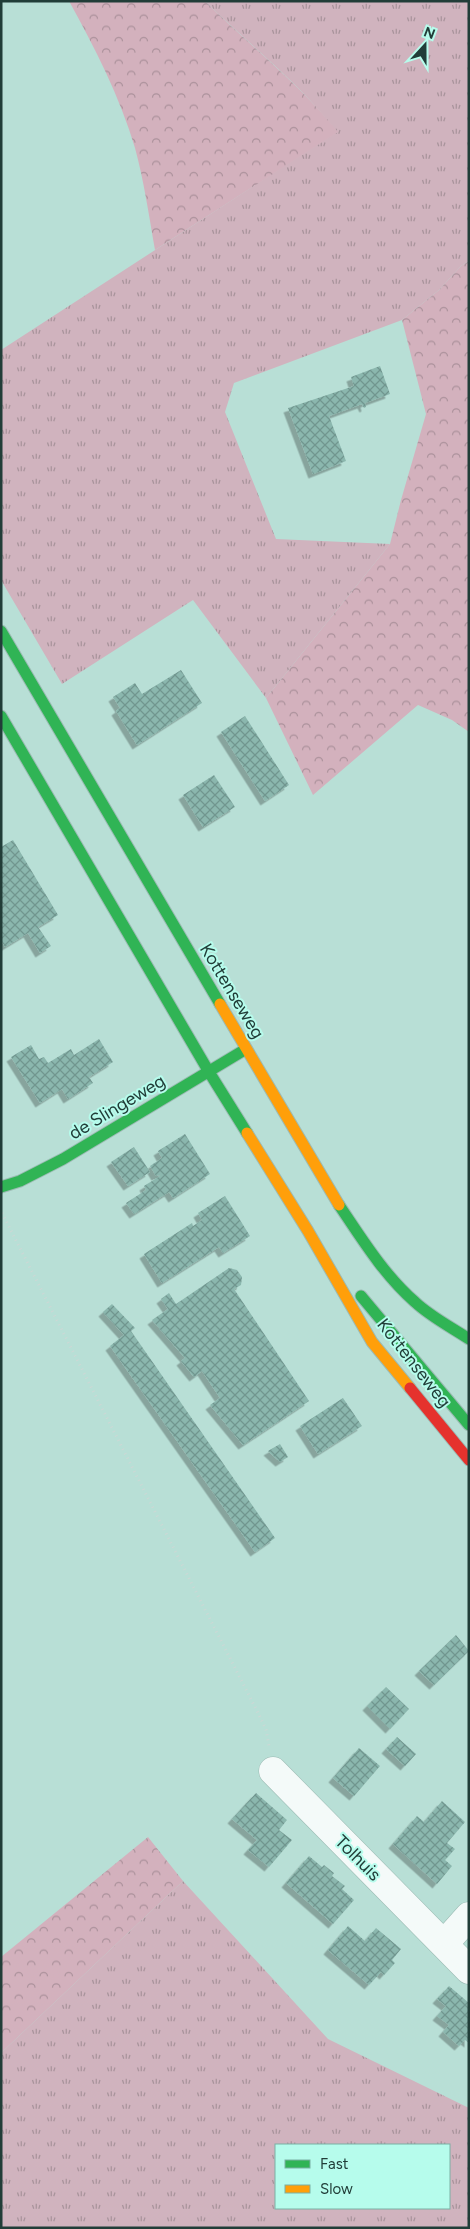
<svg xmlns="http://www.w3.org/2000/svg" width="470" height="2229" font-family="Figtree,sans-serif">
<defs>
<pattern id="grass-tufts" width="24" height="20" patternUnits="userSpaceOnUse" patternTransform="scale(1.25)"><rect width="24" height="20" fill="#d0b3be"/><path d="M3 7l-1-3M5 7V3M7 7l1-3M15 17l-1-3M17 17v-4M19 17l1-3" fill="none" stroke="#a8939b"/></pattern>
<pattern id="forest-crowns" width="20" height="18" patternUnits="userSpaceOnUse" patternTransform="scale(1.25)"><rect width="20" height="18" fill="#d3b1bd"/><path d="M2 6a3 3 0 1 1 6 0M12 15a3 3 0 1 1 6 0" fill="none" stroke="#ab919b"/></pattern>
<pattern id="building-cross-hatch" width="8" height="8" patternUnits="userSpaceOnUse" patternTransform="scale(1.25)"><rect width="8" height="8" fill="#8bb7ae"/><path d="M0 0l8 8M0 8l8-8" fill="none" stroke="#71968f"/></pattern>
<filter id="shadow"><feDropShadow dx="-4.5" dy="4.5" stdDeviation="0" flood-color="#0004"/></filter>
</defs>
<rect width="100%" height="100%" fill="#b8dfd6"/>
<path fill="url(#grass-tufts)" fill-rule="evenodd" d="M205 1H469V261L461 266 439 290 402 320 234 383 225 412 276 539 390 544 266 698 193 600 62 684 1 580V350L337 132C299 82 249 45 205 1Z
M183 1881 328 2039 469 2108V2228H1V2053ZM276 2145H449V2208H276Z"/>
<path fill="url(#forest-crowns)" d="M69 1H205C249 45 299 83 338 132L155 250C149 216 144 181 135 148 120 97 95 48 69 1Z
M469 261V732L452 720 418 705 313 795 266 698 390 544 401 500 426 414 402 320 439 290 461 266Z
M148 1837 183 1881 1 2053V1957Z"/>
<path fill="url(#building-cross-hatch)" filter="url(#shadow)" d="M380 366 390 394 365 403 366 407 364 408 362 404 329 416 346 461 313 474 288 408 354 386 351 377Z
M181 670 202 703 137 745 116 711 120 708 113 697 135 683 142 694Z
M245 716 289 785 265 801 221 732Z
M214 775 235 807 203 827 183 795Z
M13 840 58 915 38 927 51 946 40 953 28 933 5 947 1 940V847Z
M99 1039 113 1062 89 1077 93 1083 68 1099 62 1089 40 1103 11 1057 31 1045 39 1059 44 1057 48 1063 71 1049 74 1055Z
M185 1134 210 1174 173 1198 169 1192 134 1214 126 1203 146 1190 144 1186 160 1176 159 1175 156 1176 150 1166 162 1158 158 1151Z
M134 1147 150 1172 128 1186 111 1162Z
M225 1196 250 1236 223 1253 219 1247 162 1283 144 1254 192 1223 193 1226 202 1220 198 1213Z
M229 1268 237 1270 242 1277 241 1285 234 1289 309 1401 243 1445 210 1405 220 1398 202 1371 194 1377 181 1361 185 1358 152 1320 168 1309 161 1299 169 1293 176 1304Z
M112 1304 135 1328 131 1331 275 1538 255 1552 110 1346 124 1335 103 1312Z
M343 1398 362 1426 318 1454 300 1426Z
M280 1444 288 1457 280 1462 268 1451Z
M456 1635 469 1651 434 1685 419 1671Z
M386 1687 409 1709 390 1729 367 1706Z
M397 1737 416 1754 405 1766 386 1749Z
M359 1748 380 1766 354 1796 333 1778Z
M256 1793 287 1820 279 1830 292 1840 269 1867 248 1850 257 1840 232 1819Z
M442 1801 465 1822 447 1843 455 1849 445 1860 452 1866 437 1884 393 1844 417 1816 424 1822Z
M309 1856 322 1867 324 1865 334 1873 332 1876 345 1886 342 1889 354 1900 333 1924 286 1883Z
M348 1926 365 1941 376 1928 401 1949 392 1960 395 1963 384 1975 381 1972 369 1985 328 1950Z
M449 1986 469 2003V2043L465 2040 459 2046 443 2032 449 2025 437 2016 446 2006 437 1999Z"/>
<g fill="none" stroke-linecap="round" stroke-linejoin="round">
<defs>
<path id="street" d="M273 1771 469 1970
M444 1944 469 1916"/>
<path id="fast" d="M1 631 220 1004
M1 716 209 1072 247 1133
M1 1187 20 1181 63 1159 246 1049
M339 1205C362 1239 384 1275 415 1302 431 1317 451 1327 469 1339
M361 1296 469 1425"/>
<path id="slow" d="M220 1004 339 1205
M247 1133 308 1231 372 1342 410 1388"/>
<path id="jam" d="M410 1388 469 1460"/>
</defs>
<use href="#street" stroke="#9cbbb4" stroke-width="29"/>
<use href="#fast" stroke="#9cbbb4" stroke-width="13"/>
<use href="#slow" stroke="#9cbbb4" stroke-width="13"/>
<use href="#jam" stroke="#9cbbb4" stroke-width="13"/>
<path stroke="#ccd8d5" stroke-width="3" stroke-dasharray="1 4" stroke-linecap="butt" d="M2 1213 257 1711 266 1729 269 1746"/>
<use href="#street" stroke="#f4faf9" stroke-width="28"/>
<use href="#fast" stroke="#30b455" stroke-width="11"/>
<use href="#slow" stroke="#ff9f0a" stroke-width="11"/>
<use href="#jam" stroke="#e5322d" stroke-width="11"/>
</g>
<g text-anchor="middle" stroke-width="4" stroke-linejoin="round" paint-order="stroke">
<g font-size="18" fill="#213d38" stroke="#b6fcec">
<text transform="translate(232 991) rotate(59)" y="6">Kottenseweg</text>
<text transform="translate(117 1107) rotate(-31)" y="6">de Slingeweg</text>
<text transform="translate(414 1363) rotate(52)" y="6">Kottenseweg</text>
<text transform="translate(358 1858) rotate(45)" y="6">Tolhuis</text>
</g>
</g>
<rect width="470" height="2229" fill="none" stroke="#213d38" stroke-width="5"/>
<rect x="275" y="2144" width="175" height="65" fill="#b6fcec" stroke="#7ab0a4"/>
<rect x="285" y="2160" width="25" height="8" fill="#30b455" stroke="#7ab0a4"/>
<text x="320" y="2169" font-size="15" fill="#213d38">Fast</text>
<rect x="285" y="2185" width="25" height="8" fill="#ff9f0a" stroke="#7ab0a4"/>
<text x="320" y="2194" font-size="15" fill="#213d38">Slow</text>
<g transform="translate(425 45) rotate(21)" stroke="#b6fcec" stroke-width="4" paint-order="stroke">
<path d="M0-4L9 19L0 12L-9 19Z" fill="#213d38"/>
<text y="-8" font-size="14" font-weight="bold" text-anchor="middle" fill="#213d38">N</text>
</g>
</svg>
